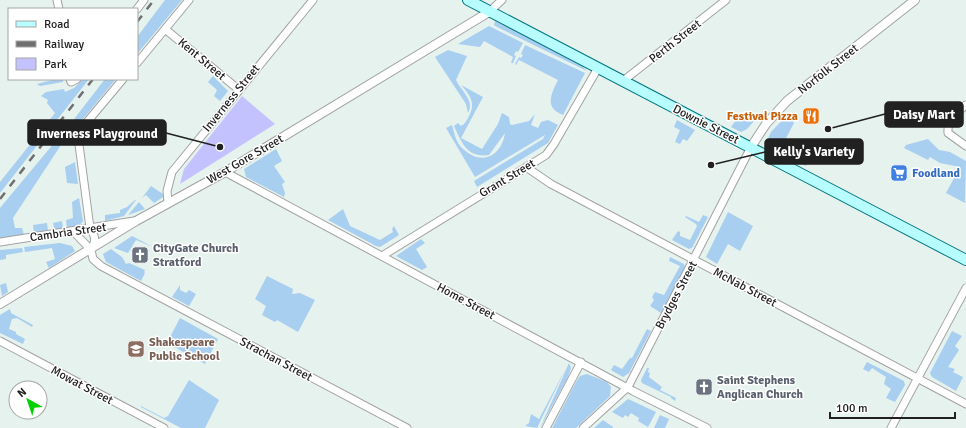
<svg xmlns="http://www.w3.org/2000/svg" width="966" height="428" font-family="Signika,sans-serif">
<rect width="100%" height="100%" fill="#e6f2ee"/>
<path fill="#a8cef0" d="M165 0H182L137 54V37Z
M495 21 582 66 587 71 497 27 494 25Z
M489 26 523 43 518 52 516 51 514 55 516 56 513 63H511L513 57 484 41 480 47 458 44Z
M525 45 585 73 563 115C544 108 551 94 558 80L519 60 516 65 515 64 519 57 521 58 523 55 521 54Z
M448 50 467 56 456 80C461 91 475 100 468 113L466 104 435 57Z
M213 76 228 91 220 101 214 96 217 90 208 82Z
M56 79H63V82L40 86 37 84Z
M83 79H89L0 193V182L55 113 47 103 48 100 41 96 46 92 64 89 65 92 74 88Z
M105 79H116L77 126 73 134 71 123Z
M461 85 483 97 461 138 482 149 498 124 502 113 509 117 510 124 512 125 529 121 535 114 531 125 538 128 541 122 548 120 558 125 548 143 477 187 474 181 543 139 545 135 475 177 446 128 452 125C454 132 456 143 462 148 480 166 501 158 505 133L489 155C467 158 462 143 454 126L458 123 461 126C465 124 467 120 469 116 476 103 470 95 461 85Z
M789 113 794 123 784 142 806 155 809 161 806 166 767 146 766 143 771 132Z
M744 115 755 120 747 129 741 132 731 127 736 120 740 122Z
M677 120 695 130 687 141 683 139 680 144 675 142 680 130 674 127Z
M69 125 71 142 61 145 13 218 15 228H22L24 235 0 238V208Z
M928 139 939 150 950 152 966 161 965 203 946 193 960 167 940 163 930 157 928 160 904 148 906 145Z
M276 149 282 161 274 166 285 182 282 184 285 193 284 197 246 177 244 169Z
M75 162 78 184 67 183 65 167Z
M151 186 163 194V197L154 203 146 195 142 198Z
M79 198 83 221 78 227 67 229 66 220 73 218 72 202Z
M135 200H136L124 216 105 221V215L120 213V210L127 207Z
M139 202 145 209 128 215Z
M343 209 350 226 380 240 393 232 392 229 394 226 399 235 380 247 376 246 328 220Z
M728 212 753 226 740 251 728 244 717 264 706 257Z
M703 215 708 217 692 248 689 249 672 240 678 231 680 232V236L690 240 697 226 696 224 685 217 686 216 699 222Z
M62 221 63 229 55 231 53 223Z
M47 223 48 231 34 233 33 225Z
M132 236 153 247 136 240 128 253 114 248Z
M421 239 425 243 416 249 427 267 422 270 396 256Z
M60 243 72 246 75 251 49 268 46 262 55 259 52 248 25 252 24 247Z
M22 248 23 252 6 255V259L0 260V250Z
M111 249 122 257 126 264 129 263 145 270 144 272 145 273 141 281 106 262 103 254Z
M670 257 684 264 685 267 661 313 650 306 654 300 652 297 655 292 664 295 680 266 669 261Z
M267 276 293 289 292 294 300 293 315 300 298 332 277 320 275 322 262 315 266 306 255 299Z
M6 283 8 292 2 296 0 285Z
M180 285V290L186 293 189 290 196 294 189 306 172 297Z
M10 309 11 313 33 325 32 327 17 318 12 319 9 329 16 332V334L25 339 23 344 0 333V315Z
M180 318 218 339 205 364 167 343Z
M647 329 651 331 629 373 623 377 611 370 614 365 622 369 630 358H632Z
M952 331 962 336 955 346 959 350 948 367 955 369 953 372 963 377 956 391 932 377 930 373Z
M867 362 904 381 905 385 895 402 886 398 891 389 884 384 886 377 872 368 869 372 863 369Z
M569 363 571 368 568 377 540 428Z
M566 368 537 428 525 426 529 423 531 414 539 419Z
M647 368H649L648 372 650 373 649 377 662 387 660 390 676 398 675 401 671 398V397L642 383 641 380Z
M587 374 607 382 611 387 610 396 576 428H552L576 382 580 376Z
M189 380 219 400 205 428H181L141 407V406L164 418 168 416Z
M628 399 656 412 648 427 638 421 639 418 631 413 628 417 625 415 623 418 612 412Z
M660 415 669 419 665 428H654Z
M603 420 613 427V428H594Z"/>
<path fill="#c4c1ff" d="M242 96 275 124 180 184 184 169Z"/>
<g fill="none" stroke-linecap="round" stroke-linejoin="round">
<defs>
<path id="minor" d="M57 0 59 9
M137 9 144 0
M489 12 502 0
M165 29 238 89
M137 63 189 0
M70 79 71 82 77 79
M623 81 726 0
M966 105C956 113 947 119 948 133L966 146
M526 167 551 184 966 404
M225 172 633 391 707 428
M168 203 167 191 172 172 313 0
M73 231 91 250 93 259 101 266 407 428
M0 242 134 221
M91 250C96 241 96 237 90 228L78 137 82 128 123 79
M382 256 546 155 554 144 598 68
M0 341 164 428
M546 428 581 362
M583 428 628 387 751 147
M891 428 966 288"/>
<path id="tertiary" d="M751 147 766 124 787 101 915 0
M0 304 136 221 225 172 489 12"/>
<path id="secondary" d="M468 0 966 260"/>
</defs>
<use href="#minor" stroke="#a2a2a2" stroke-width="9"/>
<use href="#tertiary" stroke="#a2a2a2" stroke-width="10"/>
<use href="#secondary" stroke="#00757f" stroke-width="12"/>
<use href="#minor" stroke="#fff" stroke-width="7"/>
<use href="#tertiary" stroke="#fff" stroke-width="8"/>
<use href="#secondary" stroke="#b7fdff" stroke-width="10"/>
<path stroke="#6f6f6f" stroke-width="2.5" stroke-dasharray="8 8" stroke-linecap="butt" d="M137 22 154 0
M0 199 93 79"/>
</g>
<defs>
<symbol id="restaurant-square" viewBox="-11 -11 22 22"><rect x="-9" y="-9" width="18" height="18" rx="4" fill="#e8710a" stroke="#fff"/><path d="M-5-6h1v4h1v-4h1v4h1v-4h1v5L-1.5 .5V6h-2V.5L-5-1ZM5-6V6H3V1.5H1.5Q1.5-4 5-6Z" fill="#fff"/></symbol>
<symbol id="supermarket-square" viewBox="-11 -11 22 22"><rect x="-9" y="-9" width="18" height="18" rx="4" fill="#3f7fe0" stroke="#fff"/><path d="M-6-5.5h2.5l.6 2H6L4.5 2H-2.5L-4.4-4H-6ZM-1.5 3.2a1.3 1.3 0 1 0 .1 0ZM3 3.2a1.3 1.3 0 1 0 .1 0Z" fill="#fff"/></symbol>
<symbol id="church-square" viewBox="-11 -11 22 22"><rect x="-9" y="-9" width="18" height="18" rx="4" fill="#6b7280" stroke="#fff"/><path d="M-1.2-6h2.4v3.5h3.3v2.4h-3.3V6h-2.4V-.1h-3.3v-2.4h3.3Z" fill="#fff"/></symbol>
<symbol id="school-square" viewBox="-11 -11 22 22"><rect x="-9" y="-9" width="18" height="18" rx="4" fill="#8d6e63" stroke="#fff"/><path d="M0-5L7-2L0 1L-7-2ZM-4 1L0 2.5L4 1V4Q0 6-4 4Z" fill="#fff"/></symbol>
</defs>
<g fill-rule="evenodd">
<use href="#restaurant-square" x="801" y="106" width="20" height="20"/>
<use href="#supermarket-square" x="889" y="163" width="20" height="20"/>
<use href="#church-square" x="130" y="245" width="20" height="20"/>
<use href="#school-square" x="126" y="339" width="20" height="20"/>
<use href="#church-square" x="694" y="377" width="20" height="20"/>
</g>
<g text-anchor="middle" stroke-width="3" stroke-linejoin="round" paint-order="stroke">
<g font-size="12" fill="#212121" stroke="#fff">
<text transform="translate(675 41) rotate(-38)" y="4">Perth Street</text>
<text transform="translate(202 59) rotate(40)" y="4">Kent Street</text>
<text transform="translate(828 69) rotate(-38)" y="4">Norfolk Street</text>
<text transform="translate(231 98) rotate(-51)" y="4">Inverness Street</text>
<text transform="translate(706 124) rotate(27)" y="4">Downie Street</text>
<text transform="translate(245 159) rotate(-30)" y="4">West Gore Street</text>
<text transform="translate(507 178) rotate(-31)" y="4">Grant Street</text>
<text transform="translate(68 232) rotate(-8)" y="4">Cambria Street</text>
<text transform="translate(745 287) rotate(28)" y="4">McNab Street</text>
<text transform="translate(676 295) rotate(-62)" y="4">Brydges Street</text>
<text transform="translate(466 301) rotate(28)" y="4">Home Street</text>
<text transform="translate(276 359) rotate(28)" y="4">Strachan Street</text>
<text transform="translate(82 385) rotate(28)" y="4">Mowat Street</text>
</g>
<g font-size="12" font-weight="bold" fill="#c56008" stroke="#fff" text-anchor="end">
<text x="798" y="120">Festival Pizza</text>
</g>
<g font-size="12" font-weight="bold" fill="#366cbe" stroke="#fff" text-anchor="start">
<text x="912" y="177">Foodland</text>
</g>
<g font-size="12" font-weight="bold" fill="#5b616d" stroke="#fff" text-anchor="start">
<text x="153" y="252">CityGate Church<tspan x="153" dy="14">Stratford</tspan></text>
<text x="717" y="384">Saint Stephens<tspan x="717" dy="14">Anglican Church</tspan></text>
</g>
<g font-size="12" font-weight="bold" fill="#785e54" stroke="#fff" text-anchor="start">
<text x="149" y="346">Shakespeare<tspan x="149" dy="14">Public School</tspan></text>
</g>
</g>
<path fill="none" stroke="#212121" stroke-width="1.5" d="M828 129L885 114M220 147L166 133M711 165L765 152"/>
<g fill="#212121" stroke="#fff" stroke-width="1.5">
<circle cx="828" cy="129" r="4"/>
<circle cx="220" cy="147" r="4"/>
<circle cx="711" cy="165" r="4"/>
</g>
<g fill="#212121" stroke="#212121" stroke-width="1.5">
<rect x="885" y="102" width="78" height="25" rx="4"/>
<rect x="28" y="120" width="138" height="25" rx="4"/>
<rect x="765" y="139" width="98" height="25" rx="4"/>
</g>
<g font-size="13" text-anchor="middle" font-weight="bold" fill="#fff">
<text x="924" y="119">Daisy Mart</text>
<text x="97" y="138">Inverness Playground</text>
<text x="814" y="156">Kelly's Variety</text>
</g>
<rect x="8" y="8" width="130" height="72" fill="#ffffff" stroke="#a6a6a6"/>
<rect x="16" y="21" width="20" height="6" fill="#b7fdff" stroke="#a6a6a6"/>
<text x="44" y="28" font-size="12" fill="#212121">Road</text>
<rect x="16" y="41" width="20" height="6" fill="#6f6f6f" stroke="#a6a6a6"/>
<text x="44" y="48" font-size="12" fill="#212121">Railway</text>
<rect x="16" y="58" width="20" height="12" fill="#c4c1ff" stroke="#a6a6a6"/>
<text x="44" y="68" font-size="12" fill="#212121">Park</text>
<g transform="translate(28 400) rotate(320)"><circle r="19" fill="#ffffff" stroke="#a6a6a6"/>
<path d="M0-3L7 15L0 10L-7 15Z" fill="#06d100"/>
<text y="-6" font-size="11" font-weight="bold" text-anchor="middle" fill="#212121">N</text>
</g>
<path d="M830 412v6h125v-6" fill="none" stroke="#212121" stroke-width="2"/>
<text x="836" y="412" font-size="12" fill="#212121" stroke="#ffffff" stroke-width="3" paint-order="stroke">100 m</text>
</svg>
